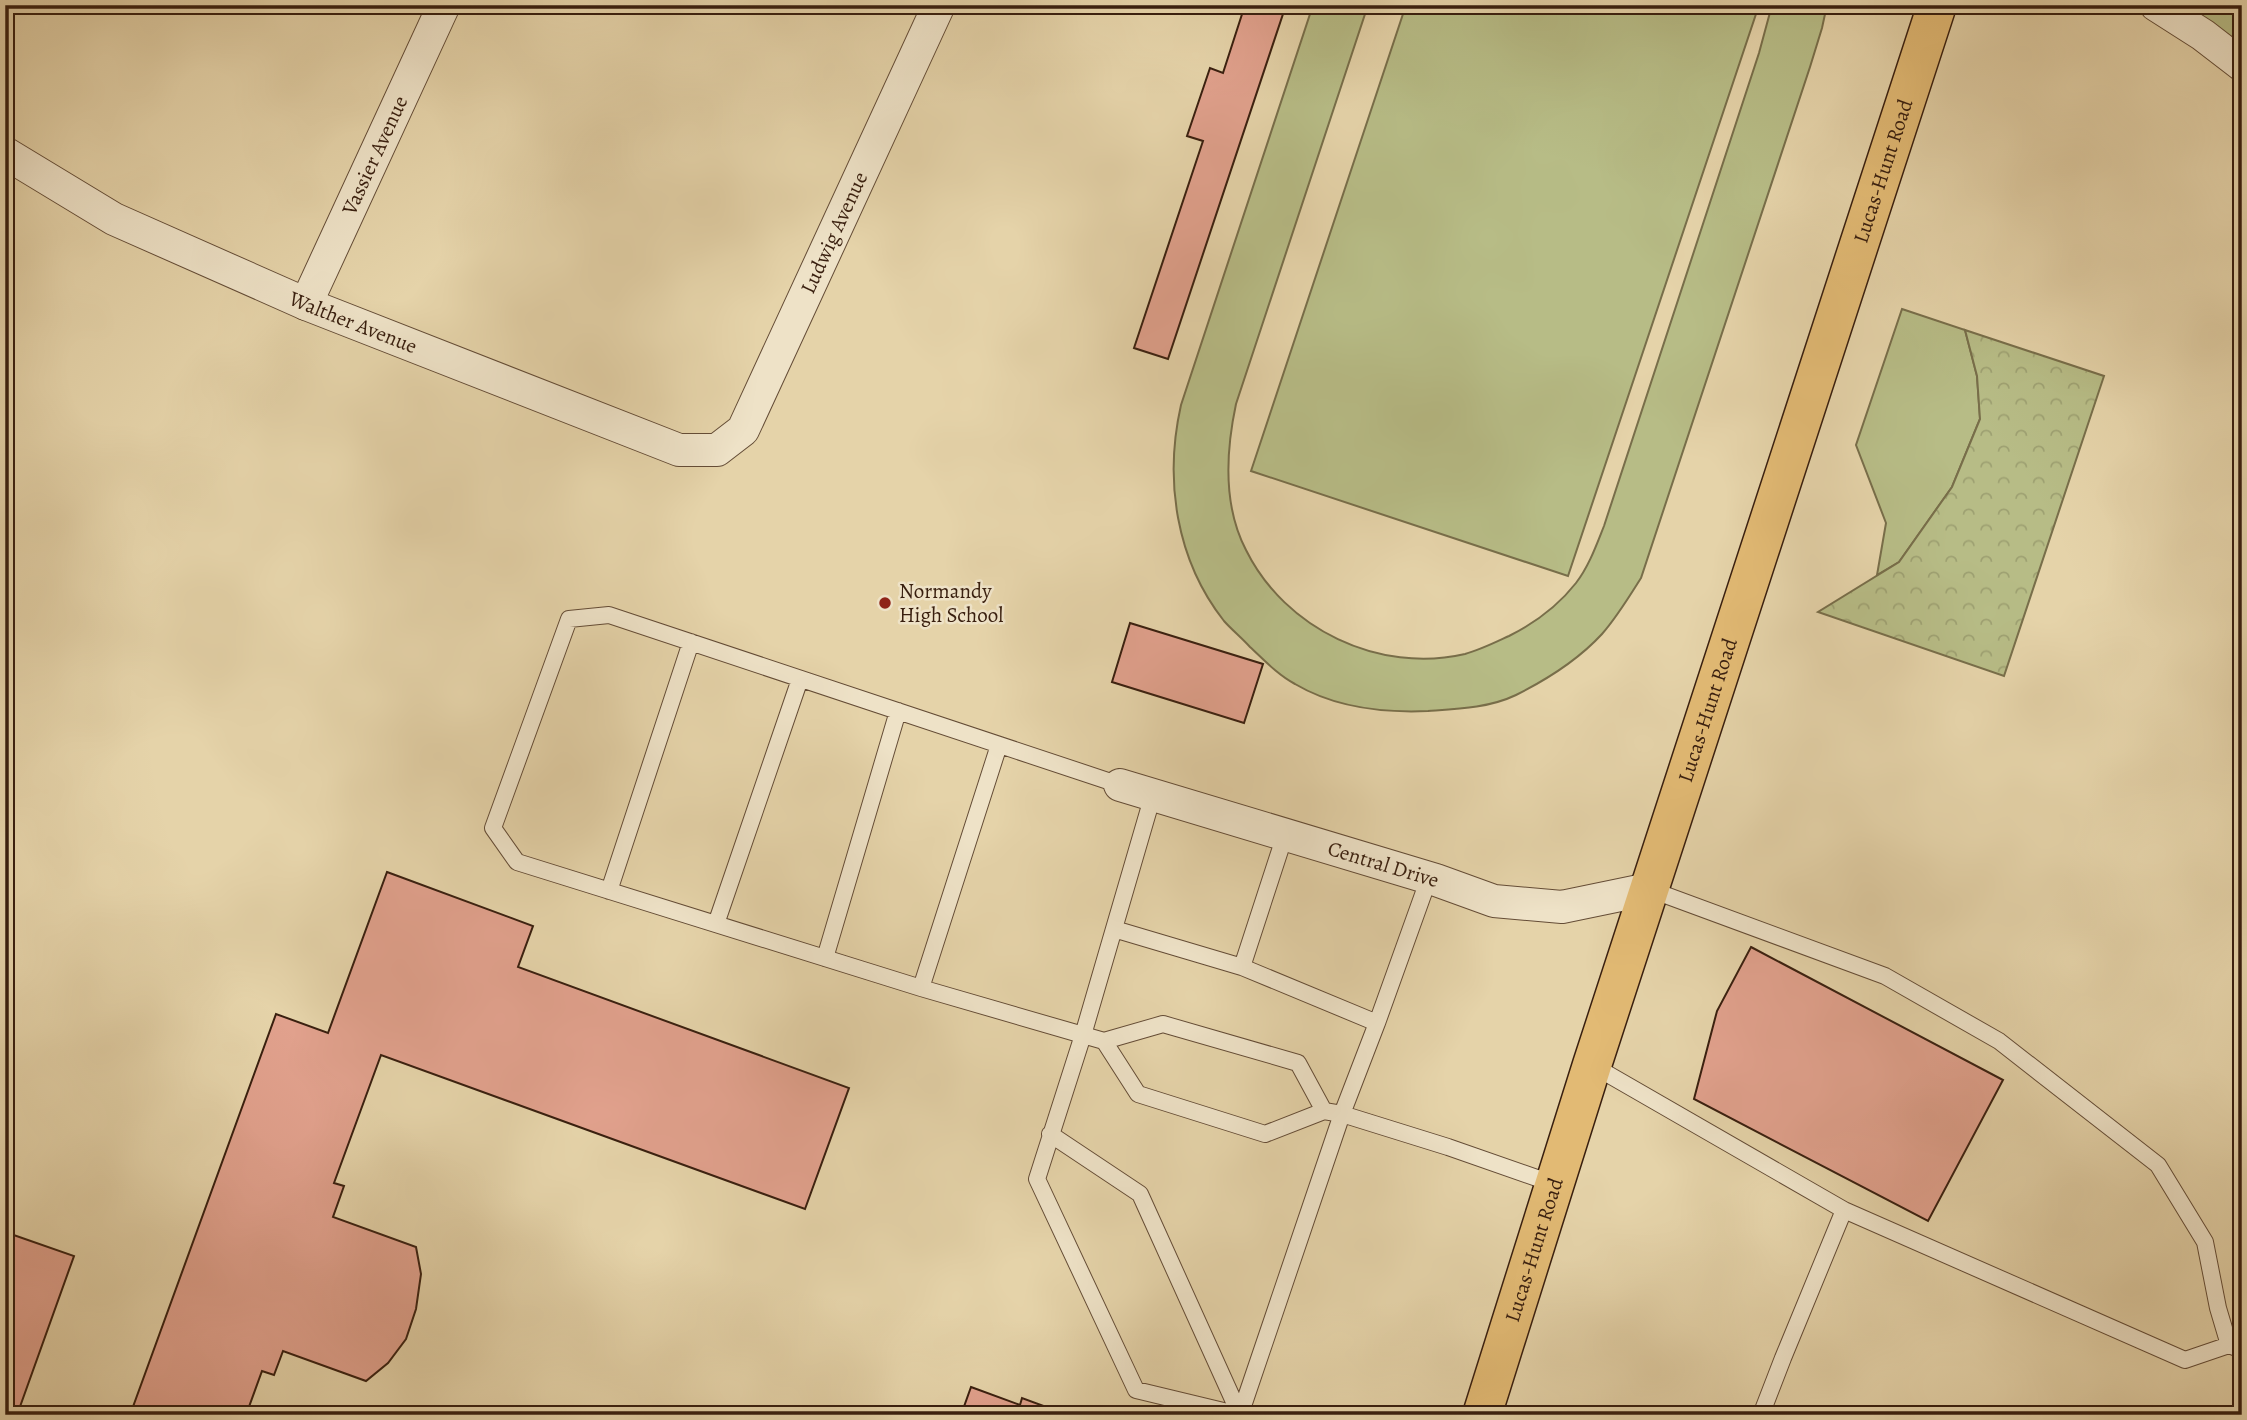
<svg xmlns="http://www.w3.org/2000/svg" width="2247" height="1420" font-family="Alegreya,serif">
<defs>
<pattern id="forest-crowns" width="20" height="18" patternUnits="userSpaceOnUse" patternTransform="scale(1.75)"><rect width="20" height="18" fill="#b7bc86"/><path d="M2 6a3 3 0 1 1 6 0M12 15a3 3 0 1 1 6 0" fill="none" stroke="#9ea172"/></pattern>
</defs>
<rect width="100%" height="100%" fill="#e5d3a9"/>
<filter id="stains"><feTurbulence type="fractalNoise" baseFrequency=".00286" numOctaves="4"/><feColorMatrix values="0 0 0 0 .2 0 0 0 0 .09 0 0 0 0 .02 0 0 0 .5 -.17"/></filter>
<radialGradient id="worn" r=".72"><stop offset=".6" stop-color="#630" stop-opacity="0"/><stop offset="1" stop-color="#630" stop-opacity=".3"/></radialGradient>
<path fill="#b7bc86" stroke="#786e4a" stroke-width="2" d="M1313 5H1368L1236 404C1226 451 1223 506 1246 550 1285 629 1379 674 1465 654 1480 650 1496 642 1509 636 1535 623 1558 606 1576 583 1589 566 1596 546 1604 526L1759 53 1772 5H1827L1822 28 1810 67 1641 578C1629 597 1617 617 1602 634 1579 659 1546 680 1516 695 1489 708 1457 709 1428 711 1383 713 1334 707 1295 684 1278 675 1264 660 1250 647 1242 638 1232 630 1224 621 1176 560 1164 480 1181 405Z
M1406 5H1759L1568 576 1251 471Z
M2184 5H2242V44Z
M1902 309 1965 330 1977 376 1980 419 1952 487 1899 562 1877 575 1886 523 1856 445Z"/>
<path fill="url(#forest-crowns)" stroke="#786e4a" stroke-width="2" d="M1965 330 2104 376 2004 676 1818 612 1899 562 1952 487 1980 419 1977 376Z"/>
<path fill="#e1a18d" stroke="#391f0f" stroke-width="2" d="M1245 5H1286L1168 359 1134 348 1203 141 1187 136 1210 68 1223 73Z
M1130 623 1263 664 1244 723 1112 682Z
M387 872 533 926 518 967 849 1088 805 1209 381 1055 334 1183 344 1186 333 1217 416 1247 421 1274 416 1309 406 1339 388 1363 366 1381 283 1351 274 1375 262 1371 246 1415H130L276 1014 328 1033Z
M1751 947 2003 1080 1928 1221 1694 1099 1717 1011Z
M5 1232 74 1256 17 1415H5Z
M971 1387 1020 1405 1022 1398 1068 1415H961Z"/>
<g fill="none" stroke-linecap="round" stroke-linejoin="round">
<defs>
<path id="service" d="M1120 785 609 615 569 619 493 828 517 862 921 988 1083 1035 1153 795
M1285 835 1242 967 1377 1023
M1649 889 1885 976 1999 1041 2158 1165 2205 1242 2218 1308 2229 1345 2242 1350
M609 891 691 642
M716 924 800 679
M1114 929 1242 967
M825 958 898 711
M921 988 999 745
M1104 1041 1138 1094 1265 1134 1324 1111 1342 1114 1448 1147 1554 1184
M1592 1065 1844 1210
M1050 1134 1140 1194 1240 1415
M1240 1415 1136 1390 1037 1179 1083 1035 1104 1041 1163 1024 1298 1063 1324 1111
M1240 1415 1342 1114 1377 1023 1429 878
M1761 1415 1783 1358 1844 1210 2185 1360 2229 1345"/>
<g id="minor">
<path d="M2156 5 2203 35 2242 65"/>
<path id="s1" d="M5 153 114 219 306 304 679 450H717L743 430 939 5"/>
<path id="s2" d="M306 304 444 5"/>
<path id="s3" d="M1120 785 1436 880 1494 901 1562 907 1649 889"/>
</g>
<g id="primary">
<path id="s4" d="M1482 1415 1592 1065 1937 5"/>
</g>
</defs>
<use href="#service" stroke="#644c36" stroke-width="18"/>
<use href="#minor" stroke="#644c36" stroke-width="34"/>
<use href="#primary" stroke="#391f0f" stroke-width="41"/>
<use href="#service" stroke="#eee2c7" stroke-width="16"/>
<use href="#minor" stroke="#eee2c7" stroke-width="32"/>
<use href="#primary" stroke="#e2ba74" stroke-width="38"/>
</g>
<circle fill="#8f2418" stroke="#eee2c7" stroke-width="2.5" cx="885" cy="603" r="7"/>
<g text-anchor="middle" stroke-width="5" stroke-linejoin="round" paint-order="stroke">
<g font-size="21" fill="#391f0f" stroke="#eee2c7">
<text dy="7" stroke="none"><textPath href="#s2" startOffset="164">Vassier Avenue</textPath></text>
<text dy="7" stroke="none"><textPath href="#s4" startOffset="1307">Lucas-Hunt Road</textPath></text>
<text dy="7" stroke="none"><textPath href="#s1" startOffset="1026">Ludwig Avenue</textPath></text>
<text dy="7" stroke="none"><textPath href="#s1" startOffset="388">Walther Avenue</textPath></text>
<text dy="7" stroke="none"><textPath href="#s4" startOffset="740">Lucas-Hunt Road</textPath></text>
<text dy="7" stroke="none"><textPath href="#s3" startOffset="275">Central Drive</textPath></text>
<text dy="7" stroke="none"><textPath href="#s4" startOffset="173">Lucas-Hunt Road</textPath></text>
</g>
<g font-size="21" fill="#391f0f" stroke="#eee2c7" text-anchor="start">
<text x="899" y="598">Normandy<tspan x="899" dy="24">High School</tspan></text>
</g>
</g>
<rect width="2247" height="1420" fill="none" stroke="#e5d3a9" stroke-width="28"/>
<rect x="7" y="7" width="2233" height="1406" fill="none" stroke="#391f0f" stroke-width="3.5"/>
<rect x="14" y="14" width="2219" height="1392" fill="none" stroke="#391f0f" stroke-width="2"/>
<rect width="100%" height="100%" filter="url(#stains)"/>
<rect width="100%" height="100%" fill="url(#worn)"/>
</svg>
